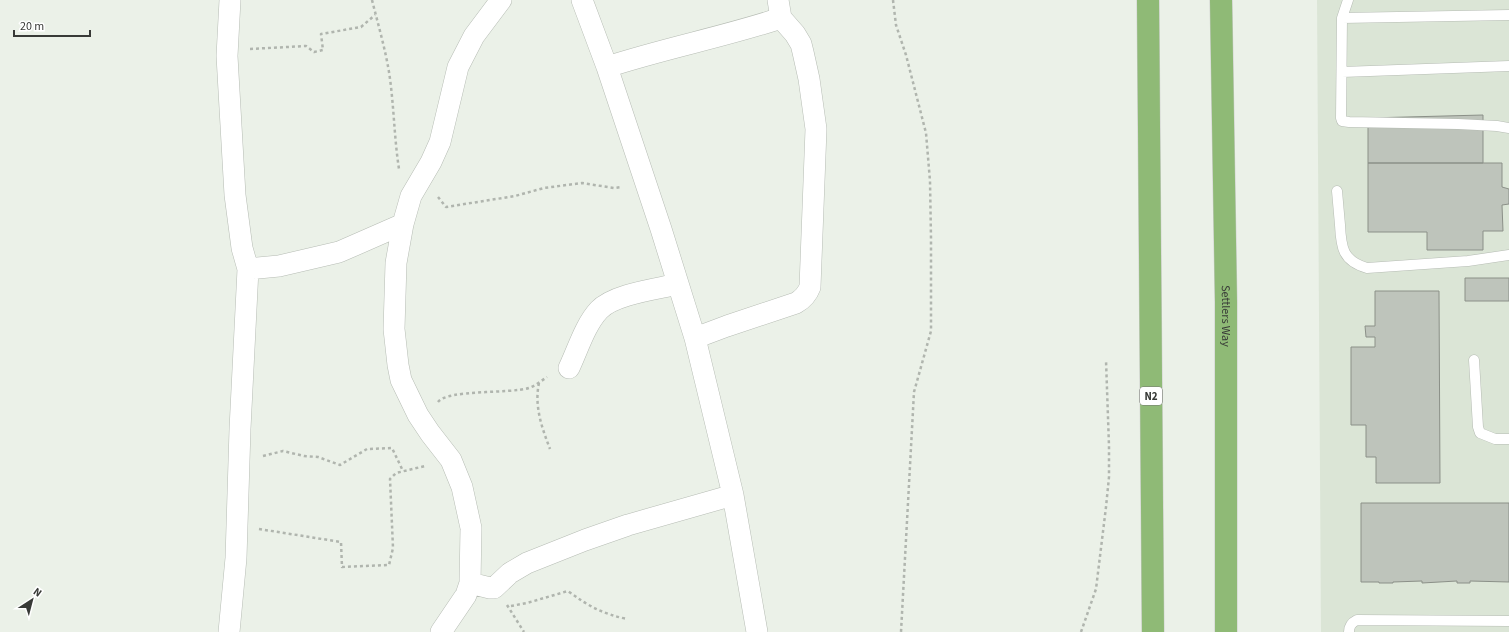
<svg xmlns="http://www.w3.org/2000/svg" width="1509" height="632" font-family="'Source Sans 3',sans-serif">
<rect width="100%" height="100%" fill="#ebf1e8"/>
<path fill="#dbe5d6" d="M1317 0H1509V632H1321Z"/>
<path fill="#bec4bb" stroke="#8b9088" d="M1483 115V163H1368V118Z
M1368 163H1502V187L1509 189V204L1502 205 1503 231H1483V250H1427V232H1368Z
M1465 278H1509V301H1465Z
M1375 291H1439L1440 483H1376V457H1366V425H1351V347H1375V337H1366L1365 326H1375Z
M1361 503H1509V582L1470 581V583H1457V581L1422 583V581L1393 582V583H1379V582H1361Z"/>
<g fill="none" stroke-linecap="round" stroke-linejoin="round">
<defs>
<path id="service" d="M1509 15 1342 18 1341 118 1342 121 1349 122 1458 124 1497 126 1509 128
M1342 18 1348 0
M1342 72 1509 66
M1337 191C1338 202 1339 214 1340 225 1341 248 1343 261 1367 268L1468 261 1509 255
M1474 360 1478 427 1480 433 1495 439H1509
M1349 632C1349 626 1351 623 1357 620L1509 621"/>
<path id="minor" d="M230 0 227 56 235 195 242 248 248 269
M582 0 607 67 661 229 695 338 733 495 757 632
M607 67C665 48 724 37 781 18
M695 338 727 326 796 303C803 299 807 295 810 287L816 129 809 79 803 52 801 44 795 34 781 18 778 0
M569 368C578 349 585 325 599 310 614 294 657 289 678 284
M470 583 490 588H494L510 573 527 563 585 540 628 525 733 495
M229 632 236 558 240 429 248 269 279 266 339 252 403 224
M441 632 466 595 470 583 471 528 462 487 451 460 430 433 418 415 401 380 398 365 394 329 396 263 403 224 411 196 431 162 440 142 458 67 474 36 501 0"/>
<g id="motorway">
<path d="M1148 0 1153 632"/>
<path id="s1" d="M1221 0 1226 302V632"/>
</g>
</defs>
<use href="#service" stroke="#b6bcb4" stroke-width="11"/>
<use href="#minor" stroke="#b6bcb4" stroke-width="22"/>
<use href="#motorway" stroke="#cbcccb" stroke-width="23"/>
<path stroke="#b0b5ae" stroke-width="2.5" stroke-dasharray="3 3" stroke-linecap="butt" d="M372 0C378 24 385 48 389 72 394 104 394 137 399 169
M893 0 896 25 906 55 926 133 930 181 931 238V331L914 392 901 632
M250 49 306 46 314 52 323 50 321 34 361 27 375 15
M438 197 446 207 515 196 544 188 582 183 614 188 622 187
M539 383C534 406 542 428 550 449
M438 402C448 389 509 394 529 388 535 386 541 381 547 377
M263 456 283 451 304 456 318 457 340 465 367 449 392 448 403 471
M259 529 341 542 342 567 389 565 393 548 390 479 396 473 425 466
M507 605 524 632
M511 606 527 603 568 591C588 606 603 614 627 619
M1081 632 1096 589 1106 507 1109 477V446L1106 360"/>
<use href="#service" stroke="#fff" stroke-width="10"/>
<use href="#minor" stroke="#fff" stroke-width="21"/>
<use href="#motorway" stroke="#8fba76" stroke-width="22"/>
</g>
<g text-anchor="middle" stroke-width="4" stroke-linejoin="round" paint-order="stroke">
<rect fill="#fff" stroke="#747573" stroke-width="1" x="1140" y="387" width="22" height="18" rx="3"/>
<g font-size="11" font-weight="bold" fill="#383a37">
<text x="1151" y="400">N2</text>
</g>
<g font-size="12" fill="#383a37" stroke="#fff">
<text dy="4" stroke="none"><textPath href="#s1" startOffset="316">Settlers Way</textPath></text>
</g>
</g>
<g transform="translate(32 600) rotate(36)" stroke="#ffffff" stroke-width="3" paint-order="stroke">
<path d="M0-3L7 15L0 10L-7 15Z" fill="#383a37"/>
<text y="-6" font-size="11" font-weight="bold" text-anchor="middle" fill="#383a37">N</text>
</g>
<path d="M14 30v6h76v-6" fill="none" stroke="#383a37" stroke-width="2"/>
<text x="20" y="30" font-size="12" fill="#383a37" stroke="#ffffff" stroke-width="3" paint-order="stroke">20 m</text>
</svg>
